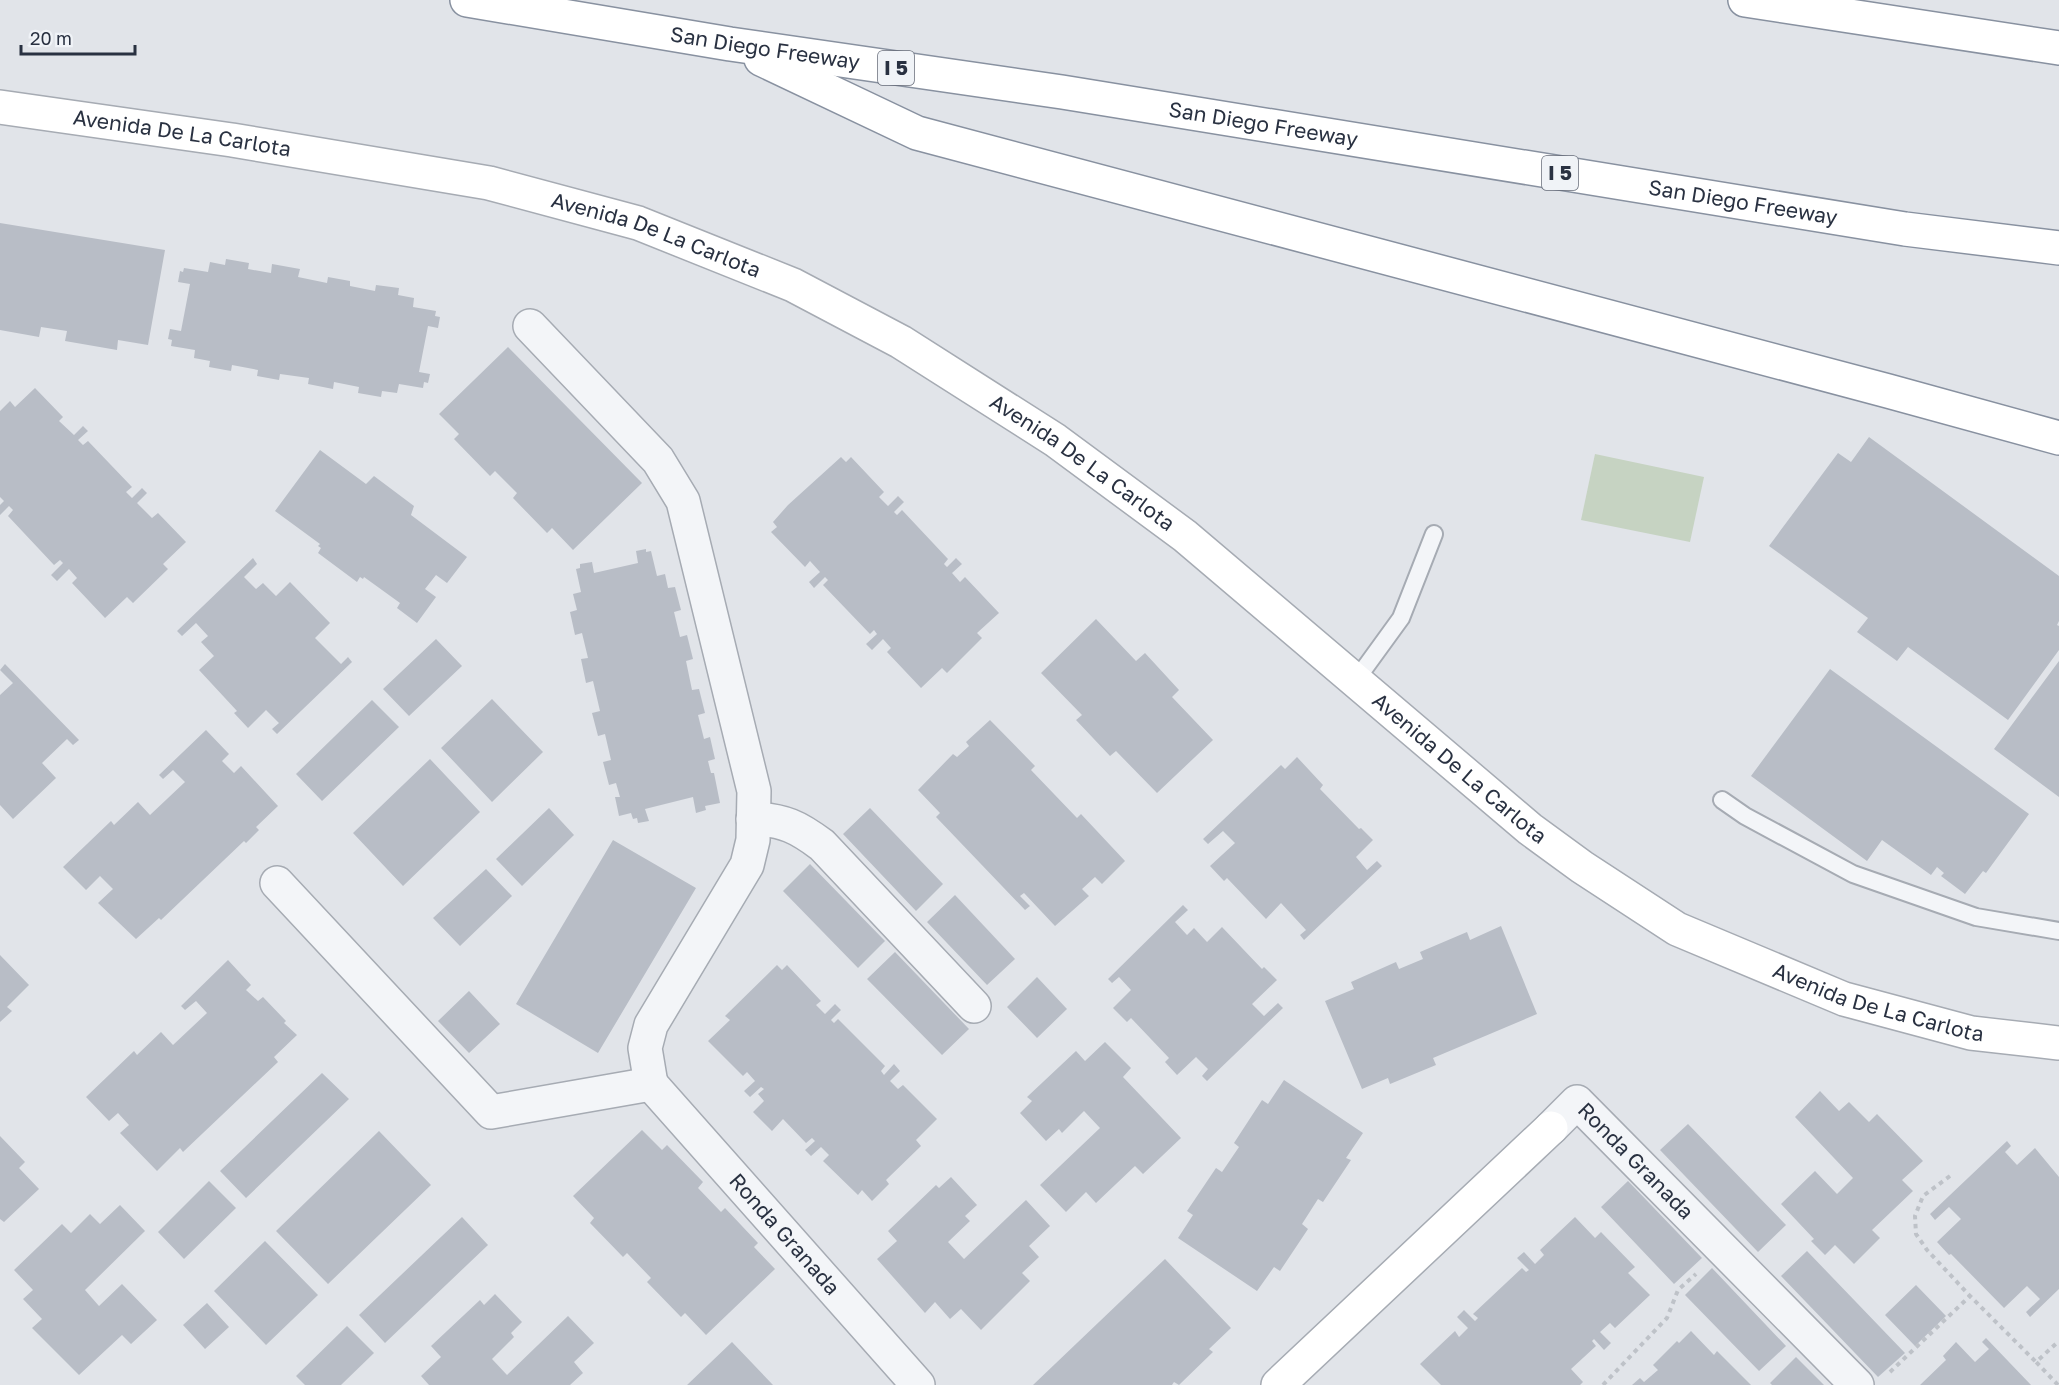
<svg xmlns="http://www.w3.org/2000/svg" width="2059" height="1385" font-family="'Golos Text',sans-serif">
<rect width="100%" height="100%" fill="#e1e4e9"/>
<path fill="#c6d3c2" d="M1595 454 1704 477 1690 542 1581 520Z"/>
<path fill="#b8bdc6" d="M0 223 165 250 148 345 118 340 117 350 65 341 67 331 41 327 39 337 0 330Z
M226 259 249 263 248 269 271 273 272 264 300 269 298 277 327 283 328 277 350 281V286L375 291 376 285 399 288 398 295 414 298 413 307 436 311 435 316 440 317 438 328 428 326 419 372 430 374 428 383 424 382 423 388 399 384 397 393 382 391 381 397 358 393 359 387 334 382 333 389 308 384 309 378 280 374 279 380 257 376 258 370 232 365 231 371 209 367 210 361 194 358 195 350 171 346 172 340 168 339 170 329 181 331 190 284 178 282 180 271 183 272 184 268 208 272 210 262 225 265Z
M508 347 642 483 573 550 552 528 547 533 513 498 517 493 495 471 490 476 454 439 459 434 439 414Z
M35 388 63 417 59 421 74 435 83 426 88 431 78 440 83 445 88 441 132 487 126 492 132 498 142 488 147 493 137 503 152 518 158 513 186 542 163 564 168 569 133 603 127 597 105 618 72 583 77 578 69 569 57 581 51 575 63 563 60 560 54 565 8 516 13 510 9 506 0 515V505L4 501 0 497V411L10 401 15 407Z
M1869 437 2059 576V621L2057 625 2059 626V650L2008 720 1908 647 1897 661 1857 632 1868 618 1769 546 1838 453 1851 462Z
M320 450 366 484 374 476 414 506 411 515 467 557 447 583 436 575 425 589 436 597 417 623 397 608 400 603 364 577 363 579 360 577 357 582 318 553 321 548 318 546 320 544 275 511Z
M841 457 846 462 851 457 884 492 879 497 888 506 898 496 904 502 894 512 897 515 902 510 948 559 944 564 947 567 956 558 962 564 952 573 960 582 965 577 999 613 977 633 982 638 947 673 942 668 921 688 887 652 891 648 883 639 872 650 866 644 877 634 874 630 870 634 823 585 828 580 825 577 814 588 809 582 820 572 810 561 805 567 771 532 777 527 773 522 788 505Z
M646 549V552L651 551 657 576 665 574 668 588 675 587 681 610 674 612 680 637 687 635 693 659 686 661 692 690 699 689 705 713 698 715 704 739 710 737 715 759 708 761 711 773H714L720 803 705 806 706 810 696 813 693 797 645 809 649 821 638 823 637 818 633 819 631 813 619 816 615 797H620L616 783 609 785 603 762 611 760 605 734 598 736 592 713 600 711 593 681 586 683 581 659 588 658 582 633 575 635 570 612 577 610 573 594 581 592 576 569 580 568V564L592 562 594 573 638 563 636 551Z
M253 558 257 564 244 577 256 589 263 583 276 596 290 582 330 623 315 638 341 664 348 657 352 662 277 734 272 729 279 723 266 710 248 728 234 713 237 711 199 670 214 656 201 642 208 636 196 623 182 636 177 631Z
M1096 619 1136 661 1145 653 1179 690 1172 697 1213 740 1157 793 1116 751 1110 756 1076 720 1082 715 1041 673Z
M436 639 462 666 409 716 383 689Z
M2059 661V797L1994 749Z
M5 664 79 740 73 745 67 739 42 763 56 778 13 819 0 805V695L13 683 0 670Z
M1830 669 2029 814 1986 873 1983 871 1965 894 1941 876 1944 873 1937 867 1931 875 1882 840 1867 861 1751 776Z
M492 699 543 752 492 802 441 748Z
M372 700 399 727 322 801 296 774Z
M990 720 1035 766 1031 770 1077 818 1081 814 1125 861 1102 884 1095 877 1082 889 1089 896 1055 926 1024 893 1020 896 1030 906 1025 910 936 817 940 813 918 790 953 754 957 757 969 746 966 742Z
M206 730 229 754 222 761 234 773 241 766 278 806 256 827 259 830 246 843 244 841 161 920 159 918 136 939 98 903 113 889 100 876 86 890 63 867 111 821 114 825 138 802 150 815 185 782 173 770 163 779 159 775Z
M1297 757 1323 785 1320 789 1359 829 1361 828 1373 840 1356 857 1367 870 1377 861 1382 866 1304 940 1300 935 1306 930 1281 903 1266 919 1227 878 1224 881 1210 866 1235 843 1223 831 1208 844 1203 839 1281 765 1285 769Z
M430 759 480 812 403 886 353 833Z
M549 808 574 835 522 886 496 859Z
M870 808 943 884 916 911 843 834Z
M613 840 696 888 598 1053 516 1004Z
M810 864 885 941 858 968 783 891Z
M486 869 512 896 460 946 433 918Z
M955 895 1015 959 987 985 927 922Z
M1183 905 1188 910 1175 922 1187 935 1194 928 1207 942 1222 927 1262 969 1264 967 1277 980 1252 1004 1264 1016 1278 1003 1283 1008 1207 1081 1202 1076 1208 1069 1196 1057 1177 1075 1165 1062 1169 1058 1131 1018 1127 1022 1113 1008 1131 990 1119 977 1112 983 1108 979Z
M1501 926 1537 1014 1433 1058 1436 1065 1390 1084 1388 1078 1362 1089 1325 1001 1354 989 1351 982 1396 962 1399 969 1423 959 1420 952 1467 932 1470 940Z
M895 952 969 1029 942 1055 867 979Z
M0 955 29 985 7 1007 12 1011 0 1022Z
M228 960 251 985 246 990 258 1001 263 997 286 1021 284 1023 297 1035 274 1057 278 1062 183 1152 180 1148 157 1171 120 1133 129 1125 118 1113 109 1121 86 1097 134 1051 137 1055 161 1032 173 1045 207 1013 196 1001 185 1010 181 1006Z
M777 965 782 970 787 965 821 1001 816 1005 825 1014 835 1004 841 1010 831 1020 834 1023 838 1019 885 1066 881 1071 884 1075 894 1064 900 1071 890 1081 898 1089 903 1085 937 1119 916 1140 921 1146 886 1180 889 1184 872 1201 862 1190 858 1195 823 1161 829 1155 821 1147 811 1156 805 1150 815 1141 812 1138 806 1143 783 1119 772 1131 753 1112 764 1101 758 1094 764 1089 761 1087 750 1097 744 1091 755 1081 747 1072 743 1076 708 1041 730 1020 725 1016Z
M1037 977 1067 1009 1037 1038 1007 1007Z
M469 991 500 1024 469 1053 438 1021Z
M1105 1042 1131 1068 1123 1077 1181 1138 1143 1174 1135 1166 1096 1203 1086 1192 1066 1212 1040 1185 1100 1128 1084 1111 1062 1133 1059 1129 1046 1141 1020 1113 1032 1101 1027 1097 1076 1051 1085 1061Z
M322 1073 349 1099 246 1198 220 1171Z
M1284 1080 1363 1133 1346 1158 1351 1160 1323 1202 1318 1199 1302 1224 1308 1229 1280 1271 1274 1267 1257 1291 1178 1238 1193 1215 1187 1211 1216 1168 1222 1172 1239 1147 1234 1143 1262 1100 1268 1104Z
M1820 1091 1839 1111 1849 1102 1869 1122 1877 1114 1923 1161 1902 1180 1913 1191 1872 1230 1880 1238 1854 1264 1835 1245 1825 1255 1811 1241 1814 1239 1781 1204 1815 1171 1837 1194 1853 1178 1795 1117Z
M1688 1124 1786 1225 1758 1252 1660 1150Z
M642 1130 662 1150 667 1145 703 1182 698 1188 721 1212 725 1208 758 1243 754 1247 775 1269 706 1335 685 1313 681 1317 647 1282 651 1278 627 1253 623 1257 590 1223 594 1218 573 1196Z
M379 1131 431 1185 328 1284 276 1231Z
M0 1136 25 1162 19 1168 39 1189 4 1222 0 1219Z
M2007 1141 2011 1146 2005 1152 2017 1165 2035 1148 2059 1177V1289L2030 1317 2026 1312 2040 1299 2027 1286 2004 1308 1951 1254 1949 1255 1937 1242 1961 1219 1949 1207 1935 1220 1930 1214Z
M951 1177 977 1205 965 1216 970 1221 948 1242 964 1259 1026 1200 1050 1226 1029 1246 1039 1257 1022 1273 1030 1281 981 1330 961 1309 950 1319 935 1302 925 1313 877 1259 897 1241 888 1231 936 1185 939 1188Z
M209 1181 236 1208 184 1259 158 1232Z
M1628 1181 1702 1258 1674 1284 1601 1207Z
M120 1205 145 1231 85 1290 99 1306 122 1284 157 1320 131 1344 122 1335 79 1375 32 1328 42 1319 23 1299 33 1290 14 1270 62 1224 71 1233 90 1214 100 1224Z
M462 1217 488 1245 385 1343 359 1315Z
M1575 1217 1595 1238 1601 1232 1635 1267 1628 1273 1650 1295 1615 1328 1610 1323 1600 1332 1611 1343 1604 1350 1594 1339 1592 1341 1596 1346 1571 1369 1583 1382 1580 1385H1441L1420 1364 1455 1331 1459 1337 1468 1328 1457 1317 1464 1310 1475 1321 1478 1318 1473 1314 1522 1268 1526 1272 1529 1270 1517 1258 1524 1252 1535 1264 1544 1255 1540 1250Z
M265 1241 318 1295 266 1345 214 1291Z
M1807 1251 1905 1353 1878 1377 1781 1276Z
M1165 1259 1231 1328 1209 1349 1213 1352 1179 1385 1174 1382 1172 1385H1033Z
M1712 1268 1786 1346 1759 1371 1685 1295Z
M1916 1285 1946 1316 1915 1346 1885 1315Z
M495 1294 522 1322 511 1333 514 1337 492 1359 507 1375 568 1316 594 1343 574 1362 583 1373 570 1385H429L421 1376 441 1357 431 1346 480 1300 484 1305Z
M207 1303 229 1327 205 1349 183 1325Z
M347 1326 374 1353 341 1385H305L296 1376Z
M1691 1331 1714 1355 1717 1351 1751 1385H1632L1640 1378 1644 1382 1658 1370 1653 1365 1677 1341 1679 1343Z
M1986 1338 2031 1385H1920L1946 1360 1943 1356 1956 1342 1975 1362 1989 1349 1982 1342Z
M732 1342 773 1385H687Z
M1796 1357 1824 1385H1772L1770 1383Z"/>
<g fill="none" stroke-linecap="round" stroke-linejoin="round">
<defs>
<path id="lane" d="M1356 680 1401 618 1434 534
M1722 800 1745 816 1853 874 1976 917 2059 931"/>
<g id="street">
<path d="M530 326 658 460 683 501 754 791 753 840 747 865 651 1025 645 1048 651 1084"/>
<path d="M753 819C784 820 798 827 822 845L974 1006"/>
<path d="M277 883 491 1112 651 1084"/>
<path id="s1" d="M651 1084 918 1385"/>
<path id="s2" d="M1551 1128 1577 1102 1857 1385"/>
</g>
<g id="secondary">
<path id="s3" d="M0 107 232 140 489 183 638 223 793 285 901 342 1055 440 1185 536 1530 829 1582 867 1677 929 1844 999 1971 1033 2059 1043"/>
<path d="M1278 1385 1551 1128"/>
</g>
<g id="highway">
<path id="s4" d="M467 0 730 44 1062 92 1905 229 2059 248"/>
<path d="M1745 0 2059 48"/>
<path d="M761 59 917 133 1888 391 2059 438"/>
</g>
</defs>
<use href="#lane" stroke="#a6abb3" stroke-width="20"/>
<use href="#street" stroke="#a6abb3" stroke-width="36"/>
<use href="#secondary" stroke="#a6abb3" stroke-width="36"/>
<use href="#highway" stroke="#8891a0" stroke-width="36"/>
<path stroke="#bec2c8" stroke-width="4" stroke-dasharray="4.5 4.5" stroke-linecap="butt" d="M1950 1176 1923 1196 1915 1216 1916 1234 1927 1250 1970 1296
M1890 1372 1970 1296 2036 1362
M1603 1385 1667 1318 1678 1290 1696 1274
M2058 1385 2036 1362 2059 1341"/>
<use href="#lane" stroke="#f3f5f8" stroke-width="16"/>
<use href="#street" stroke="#f3f5f8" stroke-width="33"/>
<use href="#secondary" stroke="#fff" stroke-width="33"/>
<use href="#highway" stroke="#fff" stroke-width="33"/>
</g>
<g text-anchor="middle" stroke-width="4.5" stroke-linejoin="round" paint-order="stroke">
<g fill="#f0f3f7" stroke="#656b78" stroke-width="1.5">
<rect x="878" y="51" width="36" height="34" rx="4.5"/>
<rect x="1542" y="156" width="36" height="34" rx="4.5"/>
</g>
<g font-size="20" font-weight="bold" fill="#293141">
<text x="896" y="75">I 5</text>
<text x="1560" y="180">I 5</text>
</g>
<g font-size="21" fill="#293141" stroke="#f0f3f7">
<text dy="7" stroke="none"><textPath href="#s4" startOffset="302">San Diego Freeway</textPath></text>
<text dy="7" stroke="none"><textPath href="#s4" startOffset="806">San Diego Freeway</textPath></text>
<text dy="7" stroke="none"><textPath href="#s3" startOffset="184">Avenida De La Carlota</textPath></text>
<text dy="7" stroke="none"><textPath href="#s4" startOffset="1292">San Diego Freeway</textPath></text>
<text dy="7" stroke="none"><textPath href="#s3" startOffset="670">Avenida De La Carlota</textPath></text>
<text dy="7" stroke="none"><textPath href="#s3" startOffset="1156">Avenida De La Carlota</textPath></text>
<text dy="7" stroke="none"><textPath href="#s3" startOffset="1642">Avenida De La Carlota</textPath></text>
<text dy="7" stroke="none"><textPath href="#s3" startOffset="2128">Avenida De La Carlota</textPath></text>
<text dy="7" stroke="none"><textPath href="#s2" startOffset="120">Ronda Granada</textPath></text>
<text dy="7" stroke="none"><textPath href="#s1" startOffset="201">Ronda Granada</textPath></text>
</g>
</g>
<path d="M21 45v9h114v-9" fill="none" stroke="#293141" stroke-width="3"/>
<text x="30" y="45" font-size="18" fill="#293141" stroke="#f0f3f7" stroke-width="4.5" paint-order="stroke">20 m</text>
</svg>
